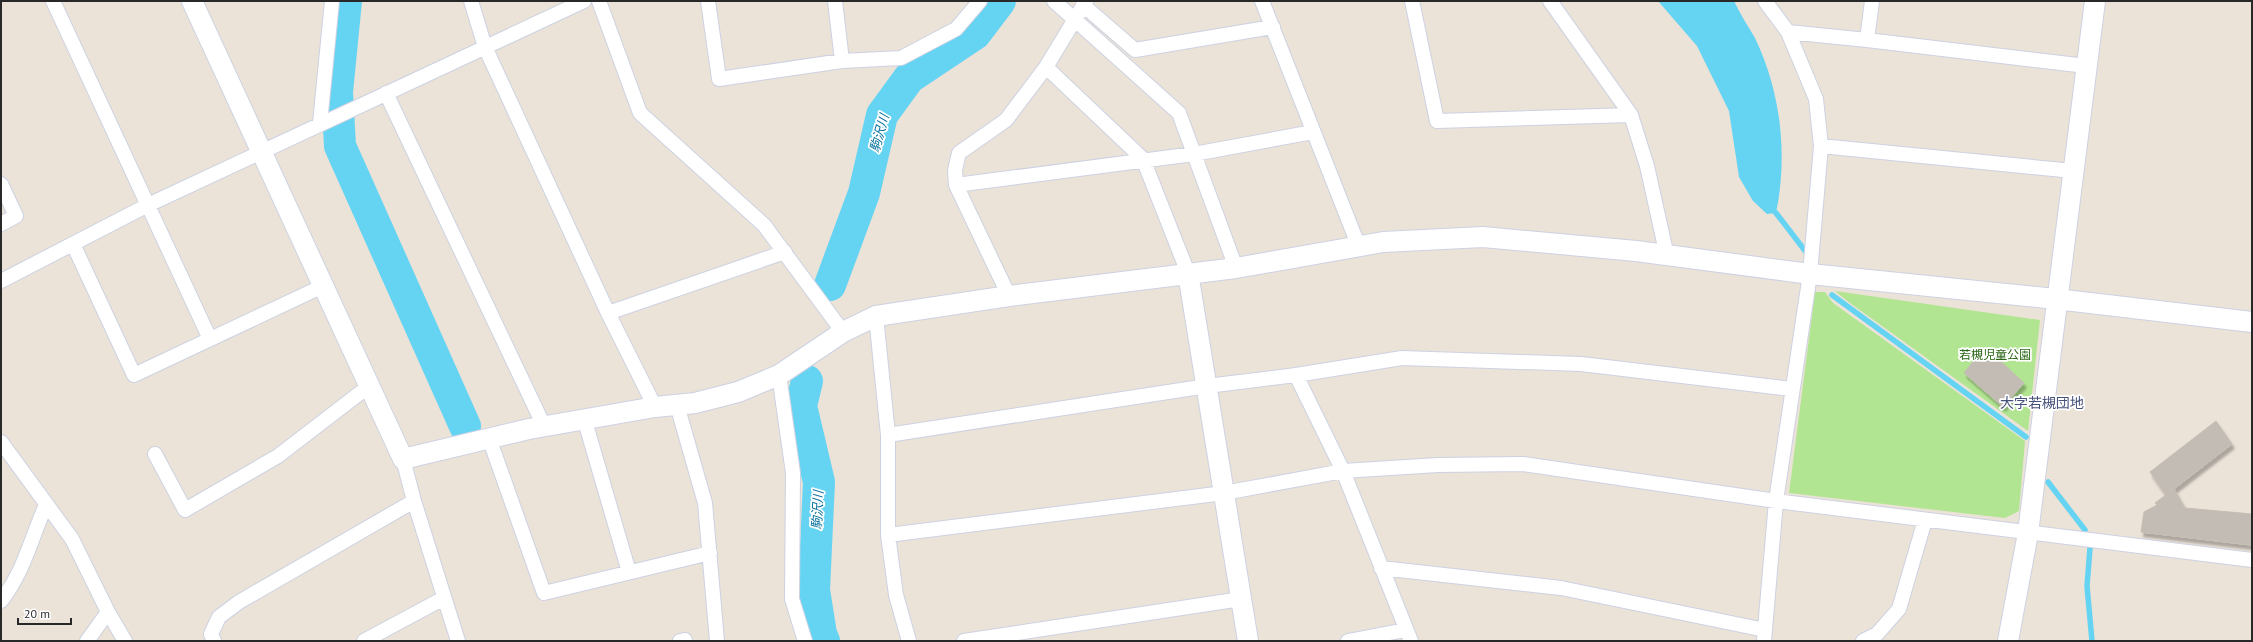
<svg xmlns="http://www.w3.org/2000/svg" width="2253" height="642" font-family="'PT Sans','Noto Sans JP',sans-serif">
<defs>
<filter id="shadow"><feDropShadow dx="2.5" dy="4.5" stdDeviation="1" flood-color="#0004"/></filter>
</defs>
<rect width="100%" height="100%" fill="#ebe2d8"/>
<path fill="#b2e591" d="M1835 291 2040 320 2028 431 1850 303Z
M1815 292H1825L1833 303 2025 441 2019 511 2005 518 1789 493Z"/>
<path fill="#65d4f3" d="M1658 1H1734C1740 14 1748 26 1755 38 1781 92 1788 155 1776 213L1767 214 1753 201 1739 177 1729 111 1697 46Z"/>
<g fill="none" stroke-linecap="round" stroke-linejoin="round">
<path stroke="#65d4f3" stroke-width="5.5" d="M1776 213 1806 252
M1832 295 2026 437
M2048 482 2085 530
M2090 548 2087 586 2092 641"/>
<path stroke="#65d4f3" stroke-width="32" d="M346 1 337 92 340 146 465 426
M830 285 864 193 882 115 909 78 975 34 1000 1
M807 381 801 406 819 482 814 590 821 634 824 641"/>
</g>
<path fill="#c3bcb5" stroke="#c6beb2" filter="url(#shadow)" d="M1979 354 1985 358 1988 356 1992 361 1996 357 2024 383 2003 407 1964 373Z
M2216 421 2232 444 2166 495 2150 472Z
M2174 489 2185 508 2252 514 2251 545 2141 532 2144 512 2157 505 2155 503Z"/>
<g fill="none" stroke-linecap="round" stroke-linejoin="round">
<defs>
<path id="street" d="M53 1 210 339
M471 1 485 47 608 313 655 407
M599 1 640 113 764 225 843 332
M708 1 719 79 842 61 835 1
M1054 1 1179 113 1236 268
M1262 1 1359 247
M1412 1 1437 121 1631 115
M1550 1 1631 115 1647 166 1667 256
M1765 1 1788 32 1867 40 1872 1
M1083 5 1135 50 1273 27
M1867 40 2086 66
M842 61 901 58 956 29 980 1
M1046 67 1143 159 1188 273
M386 93 544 426
M320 123 332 1
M1821 146 2073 171
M1 184 16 216 1 224
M956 185 1194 154 1313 132
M73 244 134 375 323 286
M1 281 148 205 584 1
M1009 296 956 185 955 170 959 153 1006 120 1046 67 1086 1
M608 313 785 252
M876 316 888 435V535L896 595 909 641
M779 375 793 473 792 599 805 641
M677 405 705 503 717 641
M584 418 629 572
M888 435 1207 386 1296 375
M489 438 544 593 710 553
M1 442 72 539 108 612 125 641
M155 454 185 510 278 456 369 386
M403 459 414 501 458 641
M888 535 1224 493 1343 471 1438 465 1523 464 1776 501 2252 560
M1381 568 1561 588 1765 630
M1 601C24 572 31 538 46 505
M87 641 108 612
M214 641 211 634 219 617 239 602 414 501
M364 641 444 598
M680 641 685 640
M964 641 1241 599
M1348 641 1405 630
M1411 641 1343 471 1296 375 1402 358 1581 364 1792 389
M1764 641 1776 501 1810 274 1821 146 1816 99 1788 32
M1863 641 1877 634 1899 609 1925 520"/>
<path id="secondary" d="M192 1 403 459 529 429 655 407 695 403 738 392 779 375 843 332 876 316 1009 296 1236 268 1383 242 1483 237 1636 251 1810 274 2056 299 2252 322
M1188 273 1248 641
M2008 641 2028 533 2095 1"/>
</defs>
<use href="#street" stroke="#cdd2e2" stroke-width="16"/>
<use href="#secondary" stroke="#cdd2e2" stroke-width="22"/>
<use href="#street" stroke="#fff" stroke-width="14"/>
<use href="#secondary" stroke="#fff" stroke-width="20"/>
</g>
<g text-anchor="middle" stroke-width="3.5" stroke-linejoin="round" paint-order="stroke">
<g font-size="12" fill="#2a6616" stroke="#fff">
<text x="1995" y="359">若槻児童公園</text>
</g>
<g font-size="13" font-style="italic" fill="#07709c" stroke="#fff">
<text transform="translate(879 133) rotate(-74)" y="5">駒沢川</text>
<text transform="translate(817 510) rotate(-87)" y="5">駒沢川</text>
</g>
<g font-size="14" fill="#47527a" stroke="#fff">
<text x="2042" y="408">大字若槻団地</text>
</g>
</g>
<rect width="2253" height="642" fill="none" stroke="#282828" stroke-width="4"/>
<path d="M18 618v6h53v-6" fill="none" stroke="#282828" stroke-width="2"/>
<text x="24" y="618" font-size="12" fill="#282828" stroke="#ffffff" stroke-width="3" paint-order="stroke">20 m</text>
</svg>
